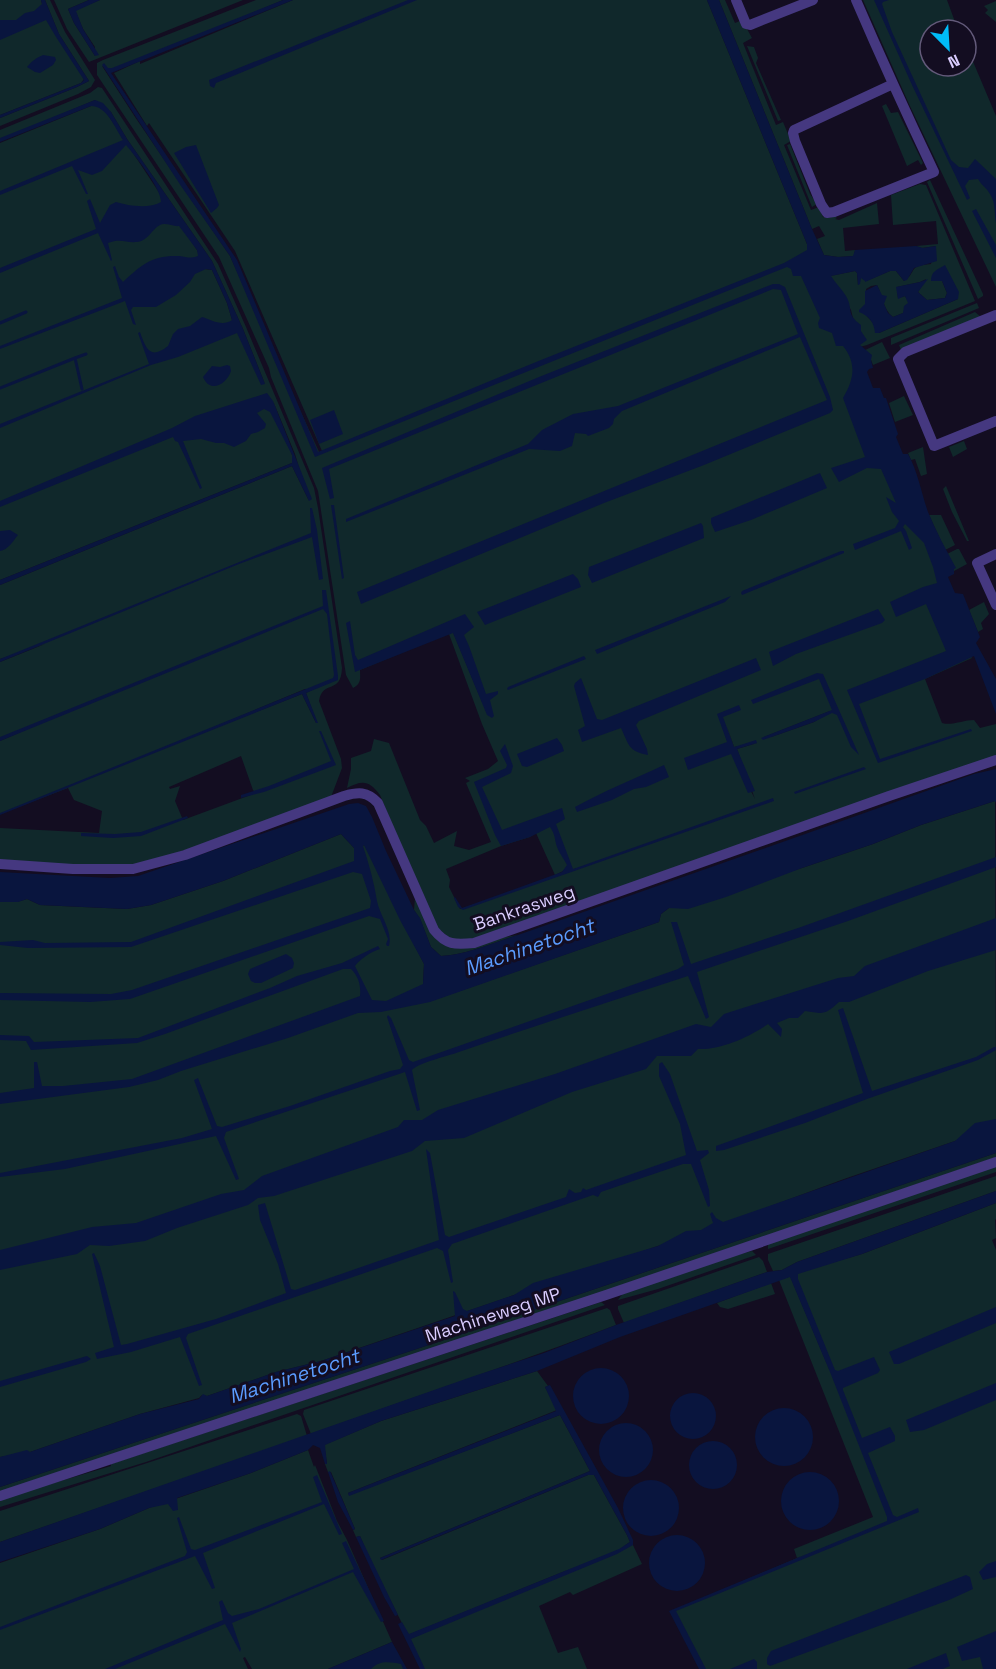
<svg xmlns="http://www.w3.org/2000/svg" width="996" height="1669" font-family="'Space Grotesk',sans-serif">
<rect width="100%" height="100%" fill="#130d21"/>
<path fill="#10282b" fill-rule="evenodd" d="M0 0H41L42 4 84 79 81 83 0 115Z
M45 0H50L65 32 95 80 91 87 78 94 0 126V118L77 87 89 81 59 34Z
M54 0H89L68 9 74 23 95 56V47L83 29 75 10 100 0H243L89 62 67 29Z
M256 0H283L111 72 102 66 135 117 230 256 320 454 322 451 235 251 149 123 147 126 114 73 140 61V64L293 0H707L807 244 972 658 925 679 942 723C952 726 963 720 974 720L980 728 996 724V756L483 938 453 941 434 925 380 795C369 780 362 780 347 788L351 769V758L371 751 374 739 389 743 420 820 426 826 434 843 457 831 454 846 469 850 491 842 466 783 470 781 465 778 488 769 498 761 482 724 449 634 453 632 482 702 455 632H452L360 670C360 677 362 684 353 688L346 675 318 491 271 377 269 368 219 257 97 75V63L103 60ZM830 711 814 722 771 737H764ZM727 726 734 747 757 743 737 749 755 799 742 774ZM536 833 555 875 565 870 581 868 460 909 449 887 450 880 446 869 501 846 530 837Z
M719 0H725L735 23 742 20 752 38 743 43 776 125 783 122 791 141 784 145 811 210 819 207 823 217 828 218 834 216 837 218 835 219 839 220 877 203 879 224 843 228 845 251 855 250 854 256 838 257 824 255 817 239 825 236 819 226 812 229Z
M863 0H947L958 30H930V66H966V45L996 116V287L909 104Z
M996 1V22L985 13 988 10 984 6Z
M747 46 754 47 758 58 756 63 781 120 778 121Z
M98 87 102 88 218 264 246 327 314 488 318 508 342 668C341 695 323 679 319 701L341 759 342 768 331 797 195 847 145 863 109 866 0 862V828L99 833 102 811 74 800 68 788 0 814V741L30 728 0 738V662L45 644 0 659V585L292 466 309 501 295 454 273 401 292 455V463L0 580V143L91 106H97L104 109 197 250 205 269 212 270 227 303 232 320 265 384 243 329 212 261 127 139 111 112 95 100 0 140V130L90 93ZM305 689H314L306 693 317 723H316L302 694 157 751ZM241 756 253 790 256 793 183 820 175 801 180 786 170 789 169 787Z
M886 104 891 113 898 112 923 163 921 165 918 160 907 166 882 106Z
M790 144 810 194 817 204 812 207 787 145Z
M930 180 983 294V296L978 299 927 182Z
M920 184 926 185 975 301 867 345 860 347 851 310 830 276 855 271 857 273 858 285 861 277 866 281 890 271H896L904 281C918 271 907 266 931 264L936 246 922 248 916 246 938 244 936 221 893 225 891 195ZM926 279 918 292 927 300 945 298 947 293 942 281 958 299 879 333 874 324 866 315V289L871 286 877 285C883 296 883 310 893 317L903 313 909 303 905 296 898 298 897 287 920 282Z
M977 303 979 308 891 345V338Z
M975 312 981 317 901 350 899 345Z
M882 342 890 358 873 365 871 360 861 352Z
M904 396 913 415 895 422 889 403Z
M964 441 967 449 953 457 949 447Z
M923 447 927 474 921 476 915 459 911 460 908 453Z
M946 486 969 541H967L952 512 943 489Z
M929 515H941L955 545 945 550Z
M957 549H959L967 564 954 571 945 555Z
M984 602 989 614 981 623 983 629 978 632 969 610Z
M995 801 996 1119 955 1141 844 1179 722 1224 321 1361 276 1372 207 1396 202 1395 199 1398 140 1414 30 1452 0 1457V901L17 902 27 899 40 905 127 909 151 905 223 881 341 834 354 848 365 845 424 964 423 984 428 1002 659 922 661 914 669 908 802 868 873 844 921 825Z
M415 897 446 946 518 935C492 943 467 955 441 956L431 947 420 919 414 910Z
M996 1153V1157L532 1316 0 1492V1487L474 1330Z
M996 1165V1172L768 1249V1242Z
M996 1176V1191L797 1262 782 1270 773 1271 768 1260V1254Z
M996 1203V1219L995 1220 996 1238 992 1240 996 1250V1669H702L672 1611 809 1553 797 1558 794 1549 873 1517 779 1280 790 1276 829 1369 792 1274 862 1254Z
M752 1251 756 1255 658 1289 618 1300 623 1293 722 1259Z
M759 1257 763 1261 767 1272 624 1323 618 1309V1306Z
M771 1283 775 1294 728 1309 720 1307 717 1303Z
M601 1302 605 1305 146 1462 0 1507V1499L111 1466V1464Z
M607 1308 610 1310 616 1325C515 1364 413 1397 311 1434L303 1414 304 1410Z
M537 1371 548 1386 545 1387 557 1410 348 1493 349 1495 560 1415 590 1471 380 1558 382 1560 588 1475H594L627 1535 630 1542 624 1546 632 1543 642 1564 573 1595 570 1592 539 1606 558 1653 578 1647 587 1669H423L410 1639 575 1567 408 1635 372 1564 360 1536 356 1537 353 1530 355 1529 331 1472H328L325 1464 327 1463 324 1445 381 1421Z
M297 1414 301 1416 307 1436 0 1542V1511Z
M308 1450 314 1467 315 1465 337 1521 347 1540 392 1642 328 1669H252L245 1657 243 1658 248 1669H0V1563L100 1529 149 1508 251 1473Z
M373 1654 402 1664 404 1669H337Z"/>
<path fill="#09153e" d="M41 0H45L59 34 89 81 77 87 0 118V115L81 83 84 80 56 37 46 20 0 40V20H16L25 13 34 11 42 4Z
M89 0H100L76 11 83 29 99 55 95 56 74 23 68 9Z
M283 0H293L111 73 237 260 318 452 541 360 784 263 807 250V244L707 0H719L812 229 824 255 838 257 853 256 855 250 916 246 923 248 936 246 937 261 914 268 907 280 904 281 896 271H890L865 282V281L861 278 860 284 858 285 857 273 855 271 831 276C835 283 842 289 846 296 854 310 845 313 861 325V331L867 340 860 345 872 355 871 360 873 368 869 369 867 372 873 388H880L884 398H886L898 434 896 437 903 454H908C918 472 921 492 928 512 936 531 946 550 956 568L954 569V574L948 577 955 593 963 594 980 637 976 643 996 679V714L974 656 925 679 859 704 880 759 971 729 972 731 878 763 847 690 946 651 926 604 896 617 890 602 923 587 937 583 933 567 924 543 905 524 903 527 906 531 912 548 909 550 901 531 855 550 853 544 895 528 899 521 892 512 886 497 896 503 881 469 867 468 839 482 831 468 865 457 843 398C854 380 857 363 843 346H836L832 333 819 328 818 323 820 318 801 276H793L791 269 787 267 315 457 230 256 181 186 102 65 104 63 108 68H112Z
M408 0H417L216 83 214 88 210 86 209 80Z
M874 0H889L883 2 882 4 892 32 951 160 959 167 968 168 975 159 996 179V223C994 214 996 203 990 194 987 188 981 185 978 179L969 180 965 186 970 198 967 200 912 85Z
M43 55 55 57 56 60 53 65 40 73 35 72 27 67C32 61 36 58 43 55Z
M95 100 103 103 111 112 127 139 212 261 243 329 265 384 261 385 237 333 178 357 151 365 0 428V424L149 364 138 333 140 332C146 349 150 360 168 346L173 334 178 329 190 326 202 317C212 320 222 327 232 320L227 303 212 270 206 269 195 274 190 282 176 295 156 307H133L131 310 136 325 133 324 125 301 0 349V346L122 298 113 267 115 266 119 277 123 282C141 265 152 255 179 256 188 257 189 259 198 256L197 250 179 226C174 227 165 222 160 225 152 229 148 241 137 242 125 243 121 238 108 243L112 260 111 261 98 233 0 273V268L96 229 87 201 90 199 100 223 110 205 116 202C129 206 149 209 161 202 161 188 136 157 126 145L102 171 92 175 78 170 88 194H86L72 166 0 195V191L123 140C115 128 107 106 91 106L0 142V138Z
M196 145 219 205 217 208 211 213 174 153 186 147Z
M976 209 996 245V258L972 211Z
M945 265 959 292 958 299 879 333H875C874 322 869 316 859 312V310L865 304V291L877 285 882 295 887 296 884 304 888 313 893 317 903 313 904 306 908 303 905 296 898 299 896 287 920 282 928 279 918 292 927 300 945 298 947 293 942 281H931C931 271 937 270 945 265Z
M773 284H779L785 287 830 397 833 410 830 413 704 465 604 503 361 604 357 592 827 400 800 337 622 411 614 419 613 424 609 428 588 436 586 434 575 433 572 446 560 451 529 449 346 522V519L528 444 542 430 573 414 618 406 798 334 781 290 773 289 329 469 334 498 330 499 322 468 539 377Z
M227 365 230 366 231 371C227 384 210 394 203 377L212 366 220 367Z
M267 393 273 401 312 499 309 501 292 466 0 585V580L292 463V455L270 412 264 409 257 413 266 424 265 428 258 432 251 434 246 441 234 447 224 443H216L201 439 183 441 202 488 200 489 178 442 175 441 173 437 0 507V501L172 428 195 416Z
M334 410 343 434 319 444 310 420Z
M820 473 827 488 751 520 715 532 711 523V518Z
M331 505H334L344 578 342 579Z
M310 508H312L317 530 323 579 319 580 312 537 239 564 0 662V659L311 533Z
M701 523 703 526 704 538 592 583 588 575 589 567Z
M10 530 18 535C13 541 8 550 0 551V531Z
M841 551H844V553L742 595 741 593 742 591Z
M573 574 578 579 581 587 485 625 477 612Z
M322 590H326L338 676V680L306 693 318 723H316L302 694 0 815V813L333 678 334 675 327 614 323 609 0 741V737L323 606Z
M731 596 725 602 597 654 595 650Z
M878 609 885 620 882 623 796 654 773 666 769 652Z
M465 614 474 627 464 635 469 646 486 694 498 691V694L490 700 494 716 492 718 487 715 453 633 355 672 346 623 350 621 355 655 358 660Z
M584 656 586 659 508 690 507 689 508 687Z
M756 658 761 670 639 721 636 725 647 749 648 755C628 751 629 745 621 728L582 742 578 730 585 726 574 686 575 683 581 678 597 719 602 720Z
M817 673 823 674 859 755 851 747 837 715 832 713 814 722 763 740 761 738 832 710 819 679 753 704 751 700Z
M739 705 741 710 723 717 734 747 756 740 757 743 737 749 755 791 748 793 731 754 688 770 684 758 727 742 717 714Z
M319 731H321L336 765 264 792 241 798V795L269 786 331 761Z
M557 738 562 745 564 751 527 767 522 766 517 754Z
M505 744 513 766 511 773 482 787 502 830 562 808 565 819 556 824 573 869 773 798 774 801 463 910 458 907 454 898 455 897 462 908 562 872 567 865C564 859 559 853 557 847 554 838 556 836 550 827L530 837 501 846 495 835 474 782 506 768 507 765 500 751Z
M664 765 669 777 646 787 634 789 612 800 577 812 575 807C604 791 634 779 664 765Z
M864 767 866 769 795 794 794 792Z
M996 769V803L995 801 921 825 873 844 802 868 726 897 688 909 669 908 661 914 659 922 430 1002 381 1012 358 1013 288 1038 181 1071 158 1080 129 1087 0 1104V1093L34 1088V1062H37L42 1086H63L132 1079 360 996C361 986 359 977 351 969H343L165 1034 137 1043 31 1050 26 1041 0 1040V1035L29 1036 34 1042 138 1038 270 988 297 976 342 963 378 946 380 949C371 952 361 958 355 966L372 1000 386 1001 423 984 424 964 400 920 364 845 363 846C369 864 374 882 377 901 380 916 393 931 389 946H387L386 944 388 939 380 919 369 916 130 999 90 1002 0 1000V993L111 994 132 990 370 908 371 901 362 874 353 872 131 947 28 948 0 945V942L33 940 45 943 131 942 354 861V848L341 834 223 881 151 905 127 909 40 905 27 899 18 902H0V872L110 878 138 876 349 804 358 803 366 806 372 817 386 851 414 910 420 918 431 947 441 956C467 955 492 943 518 935L825 827 974 774Z
M187 816 188 818 141 836 113 838 81 836V833L115 834 141 832Z
M996 857V867L848 921 697 972 709 1017 706 1019 688 976C611 1001 535 1026 459 1052 448 1056 418 1063 412 1070L420 1110 417 1111 405 1072 226 1132 224 1138 239 1179 236 1180 216 1136 65 1169 0 1177V1173L182 1138 212 1129 194 1080 198 1078 217 1126 222 1127 290 1106 390 1071 400 1069 403 1065 387 1017 388 1015 391 1018 409 1060 413 1062 678 969 684 965 671 922H677L691 964 801 927Z
M996 918V950L928 971 849 1002H839C825 1015 824 1014 805 1011L798 1018H789L777 1023 782 1029 781 1037 768 1024C749 1037 721 1050 698 1049L691 1056H657L646 1069 572 1092 464 1138 425 1141 412 1151 274 1196 258 1198 248 1205 177 1228 145 1241 109 1246 90 1245 77 1254 0 1270V1250L92 1227 136 1223 221 1194 244 1190 262 1176 398 1127 404 1120H422L438 1110 555 1074 696 1024 711 1027 724 1014 838 978 854 976 865 966Z
M286 954 292 958 294 963 293 968 261 983H255L251 981 248 974 250 969Z
M843 1008 872 1091 976 1057 994 1047H996V1050L978 1060 867 1099 805 1123 724 1150 716 1151V1146L863 1093 838 1010Z
M662 1062 670 1074 697 1151 708 1150 709 1153 700 1160 709 1190 710 1206 708 1207 691 1164H683L601 1192 598 1197 593 1195 452 1244 448 1250 453 1282 451 1283 443 1251 437 1248 188 1334 186 1338 202 1385 199 1386 180 1337 131 1352 97 1359 95 1353 114 1347 92 1254 94 1253 100 1266 121 1345 127 1344 216 1319 286 1293 278 1264 260 1220 258 1205 265 1203 291 1289 295 1290 439 1240 426 1149 430 1153 445 1235 449 1237 566 1197 569 1189 575 1193 581 1192 583 1188 586 1190 686 1155 680 1124 659 1076V1064Z
M996 1119V1153L474 1330 0 1487V1457L27 1450 30 1452 140 1414 199 1399 203 1394 207 1396 276 1372 321 1361 455 1316 453 1291 455 1292 463 1309 467 1311 514 1295 533 1283 658 1246 686 1231 701 1230 713 1223 710 1214 712 1212 716 1218 723 1222 955 1141 975 1123Z
M996 1191V1203L862 1254 798 1274V1279L835 1370 838 1371 874 1357 880 1370 878 1373 843 1388V1390L862 1438 890 1427 895 1436V1441L868 1453 893 1515 897 1517 918 1508 919 1512 676 1611 706 1669H699L669 1611 887 1521V1517L830 1372 790 1277 620 1337 537 1371 381 1421 325 1445 327 1464H325L320 1448 313 1445 308 1450 251 1473 177 1498 178 1510 173 1511 168 1504 149 1508 100 1529 0 1562V1542L477 1375 544 1353 616 1325 767 1272 782 1270 797 1262Z
M996 1307V1323L899 1364H894L889 1352Z
M87 1356 91 1359 86 1362 0 1387V1381Z
M573 1396a28 28 0 1 1 56 0a28 28 0 1 1-56 0Z
M996 1383V1400L924 1430 910 1432 906 1420Z
M550 1385 618 1508 633 1540V1545L617 1554 411 1639 425 1669H420L398 1624 402 1622 409 1634 619 1549 630 1542 627 1535 594 1475H588L381 1560 380 1558 590 1471 560 1415 349 1496 348 1493 556 1411 545 1387Z
M670 1416a23 23 0 1 1 46 0a23 23 0 1 1-46 0Z
M755 1437a29 29 0 1 1 58 0a29 29 0 1 1-58 0Z
M599 1450a27 27 0 1 1 54 0a27 27 0 1 1-54 0Z
M689 1465a24 24 0 1 1 48 0a24 24 0 1 1-48 0Z
M330 1471 355 1529 353 1530 338 1502 328 1472Z
M781 1501a29 29 0 1 1 58 0a29 29 0 1 1-58 0Z
M317 1475 342 1534 339 1535 324 1504 203 1553 215 1588 212 1589 195 1556 0 1630V1627L185 1556 187 1552 177 1518 179 1517 191 1549 195 1550 322 1502 313 1477Z
M623 1508a28 28 0 1 1 56 0a28 28 0 1 1-56 0Z
M649 1563a28 28 0 1 1 56 0a28 28 0 1 1-56 0Z
M360 1536 398 1615 395 1616 384 1597 356 1537Z
M346 1541 384 1621 381 1622 353 1572 232 1623 241 1649 240 1652 225 1624 115 1669H105L223 1620 219 1602 222 1600 228 1613 232 1616 259 1609 354 1569 342 1543Z
M996 1561V1577L983 1580 979 1572 987 1564Z
M966 1575 970 1577 973 1589 949 1600 770 1666 767 1664V1658L771 1651Z
M996 1631V1669H983L980 1657 962 1661 957 1647Z
M392 1642 407 1669H403L401 1664C389 1662 380 1660 371 1669H328Z
M946 1653 950 1666 943 1669H907Z
M754 1659 757 1662V1669H730Z"/>
<g fill="none" stroke-linecap="round" stroke-linejoin="round">
<path stroke="#09153e" stroke-width="3" d="M0 323 26 312
M0 388 75 358
M82 389 75 358 86 354"/>
<path stroke="#453880" stroke-width="10" d="M736 0 746 24 750 25 813 0
M856 0C881 58 907 115 934 172L834 212 827 213 821 204 795 141 793 133 794 130 893 84
M996 315 905 352 898 359 934 446 996 421
M996 554 977 563 996 605
M0 864 73 869H133L185 855 344 796C358 792 367 791 378 803L434 930C446 945 455 945 474 943L889 796 996 760
M0 1496 606 1295 996 1162"/>
</g>
<g text-anchor="middle" stroke-width="6" stroke-linejoin="round" paint-order="stroke">
<g font-size="18" fill="#dacdff" stroke="#130d21">
<text transform="translate(524 908) rotate(-19)" y="6">Bankrasweg</text>
<text transform="translate(493 1315) rotate(-18)" y="6">Machineweg MP</text>
</g>
<g font-size="20" font-style="italic" fill="#5b9cff" stroke="#130d21">
<text transform="translate(529 947) rotate(-19)" y="7">Machinetocht</text>
<text transform="translate(294 1376) rotate(-18)" y="7">Machinetocht</text>
</g>
</g>
<g transform="translate(948 48) rotate(156)"><circle r="28" fill="#130d21" stroke="#635a7a" stroke-width="1.5"/>
<path d="M0-4.5L10 22L0 15L-10 22Z" fill="#00bcf8"/>
<text y="-9" font-size="16" font-weight="bold" text-anchor="middle" fill="#dacdff">N</text>
</g>
</svg>
